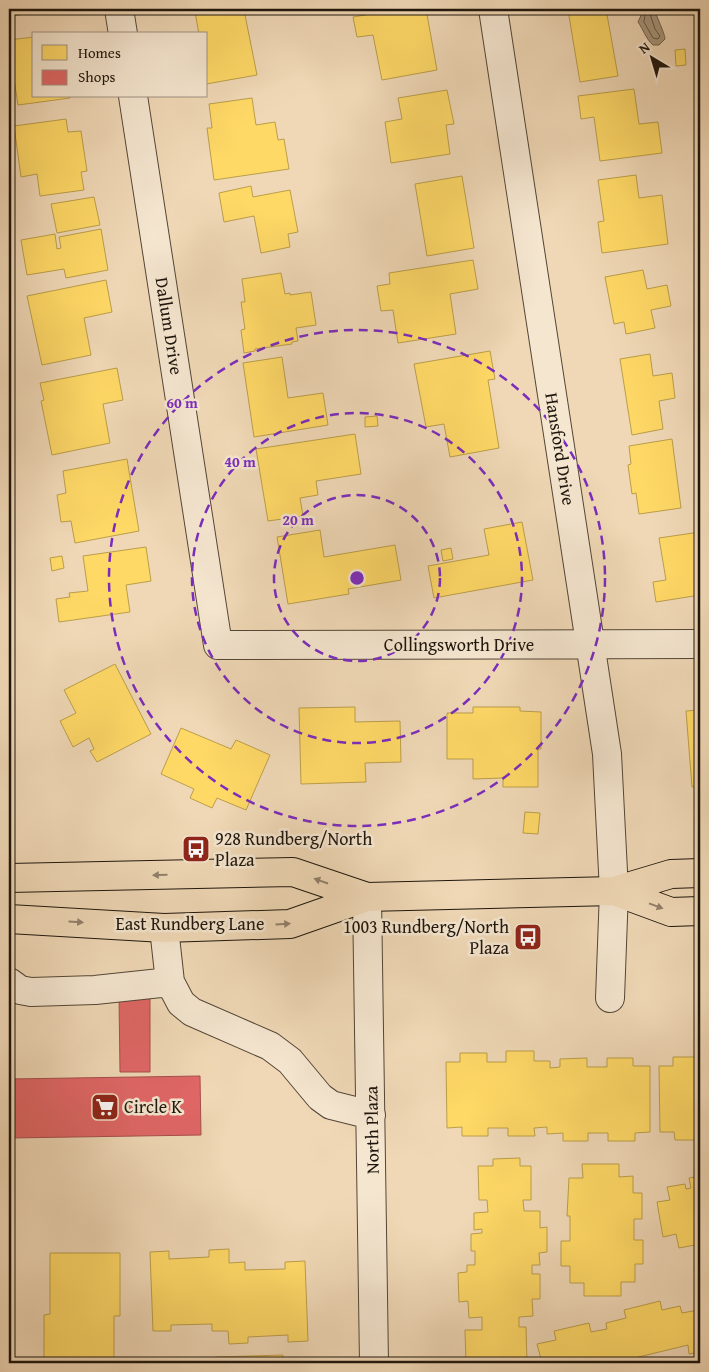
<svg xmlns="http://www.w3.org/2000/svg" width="709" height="1372" font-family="'Gentium Book Plus',serif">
<rect width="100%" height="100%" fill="#f0d8b6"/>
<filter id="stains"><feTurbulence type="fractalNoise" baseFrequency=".004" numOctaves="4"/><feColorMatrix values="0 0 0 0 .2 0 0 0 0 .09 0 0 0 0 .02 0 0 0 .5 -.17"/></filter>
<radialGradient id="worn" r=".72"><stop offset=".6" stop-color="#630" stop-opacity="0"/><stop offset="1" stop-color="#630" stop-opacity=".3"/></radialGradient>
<path fill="#a8967c" stroke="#70624f" d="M644 9H654C656 15 665 34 665 39L659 45H653C646 39 643 29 638 22Z"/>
<path fill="#ffd966" stroke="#bb9e4b" d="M9 9H50L9 17Z
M214 9H231V13L244 10 257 75 206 84V34H199L195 12Z
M370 9H426L437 70 382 80 373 35 357 37 353 17 371 14Z
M573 9H606L618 76 580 82 568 10Z
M34 37V96H70V98L18 105 14 79 9 80V62H10L9 40Z
M685 49 686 65 676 66 675 50Z
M634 89 639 124 658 122 662 153 600 161 594 117 581 119 578 96Z
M447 90 454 124 446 125 450 154 391 163 385 122 402 119 398 98Z
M252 98 256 125 275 122 278 140 284 139 289 169 214 180 207 128H212L209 104Z
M66 119 68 132 81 131 87 171 81 172 84 190 40 196 37 174 21 177 14 126Z
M636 175 639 198 662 195 668 244 602 253 598 222 604 221 598 180Z
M462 176 474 248 427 256 415 184Z
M251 186 253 197 290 190 298 232 288 234 290 247 261 253 254 216 224 222 219 193Z
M94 197 100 225 57 233 51 204Z
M101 229 108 270 66 278 64 269 27 275 21 240 55 234 57 249 61 248 59 237Z
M473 260 478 289 450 294 456 334 398 343 393 310 381 311 377 286 390 284 389 273Z
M643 270 647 289 667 285 671 306 651 310 655 328 626 334 624 322 614 324 605 277Z
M281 273 285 294 290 293V295L311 292 316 325 296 328 298 341 292 342V344L255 349V351L244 353 241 330 245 329 241 302H245L242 279Z
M106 280 112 312 84 318 91 355 42 365 27 296Z
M490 351 495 379 488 380 499 448 450 457 444 424 426 427 414 364Z
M650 354 653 376 672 373 675 398 659 401 663 429 632 435 620 359Z
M282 357 288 398 323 393 328 425 254 437 243 363Z
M117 368 123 400 103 404 110 443 52 455 41 401 44 400 40 383Z
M377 416 378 426 365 427V417Z
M355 434 361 474 316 481 318 495 300 498 303 516 268 521 256 449Z
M672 439 681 508 639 514 636 493 632 494 628 465 631 464 629 446Z
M127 459 139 531 75 543 71 521 61 522 57 495 66 493 63 471Z
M522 522 533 580 434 598 428 566 489 555 484 529Z
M320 530 324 557 395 545 401 580 348 589 349 594 288 604 277 537Z
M700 532V595L656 602 653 582 666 580 659 538Z
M146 547 151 581 126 585 130 612 59 622 56 599 70 597 69 593 88 591 83 556Z
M451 548 453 559 443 561 441 550Z
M62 556 64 568 52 571 50 558Z
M115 664 151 734 97 762 90 751 94 749 89 738 73 747 60 721 76 713 64 690Z
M355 707V722L400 721 401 762 365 763 366 782 301 784 299 708Z
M473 707H520V711L541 712V749H538V787H503V778L473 779V759H447V713H473Z
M700 710V786L692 787 686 711Z
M181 728 231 749 236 740 270 755 246 810 217 798 212 808 190 798 194 789 161 774Z
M525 812 540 813 538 834 523 833Z
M506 1051H534V1061H550V1068L560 1067V1059L587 1058V1067H607V1058H633V1066H650V1132L635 1133V1141H608V1133H588V1141H563V1133L547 1134V1127L534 1128 535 1136H508V1128H488V1136H462V1127L447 1128 446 1062H460V1053H487V1062H506Z
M673 1057H700V1140H675L674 1132H660L659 1066H673Z
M520 1158V1166H531V1200H523L524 1211H540V1228L547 1227V1252L539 1253 540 1265H532V1274H540V1299H532L533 1316 519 1317V1327H526L527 1362 466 1363 465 1330H482V1317L469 1318 468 1301 459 1302 458 1273 467 1272V1265H475V1251H471V1234L482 1233V1229L474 1230V1213L488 1212 487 1200H479L478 1166H493V1159Z
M582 1164H619V1177L633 1176V1193H642V1219H634V1240H643V1264H635V1282H621V1296H584V1283H570V1266H561V1241H570V1216H567L569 1178H583Z
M700 1176V1252L696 1253 695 1245 679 1248 676 1234 663 1237 657 1202 670 1200 667 1187 685 1184 686 1189 691 1188 689 1178Z
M229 1249V1263L245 1262V1270L285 1269V1262L305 1261 308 1341 288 1342V1335L248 1337V1343L229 1344 228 1331H212V1324L171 1325V1331H153L150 1252 169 1251V1259L209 1257V1250Z
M50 1253H120V1316H114V1363H44V1315L50 1314Z
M700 1300V1352L689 1354 688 1345 618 1362V1363H542L537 1344 556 1340 554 1331 589 1323 591 1332 607 1329 606 1323 626 1318 624 1310 660 1301 662 1310 680 1306 682 1313 698 1310 696 1301Z
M283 1355V1363H215V1357Z"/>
<path fill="#e06666" stroke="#a64e4b" d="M119 995H150V1072H120Z
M200 1076 201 1135 9 1138V1079Z"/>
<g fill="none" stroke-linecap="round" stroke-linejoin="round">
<path stroke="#625644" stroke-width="1" d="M646 13 650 14 655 29 660 36 658 39 653 38 644 22Z"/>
<defs>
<path id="minor" d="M119 9 123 34
M493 9 607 754 614 891 610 998
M133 96 218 645 700 644
M367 897 374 1363
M164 928 170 982 181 1003 192 1012 270 1046 290 1061 320 1097 331 1105 371 1115
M9 982 20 990 31 992 95 990 170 982"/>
<path id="major" d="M9 878 293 872 367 897
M614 891 671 912 700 911
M9 919 164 928 290 924 367 897 614 891 671 874 700 873"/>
</defs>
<use href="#minor" stroke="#524636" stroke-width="30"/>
<use href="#major" stroke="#1d150c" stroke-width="30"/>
<use href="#minor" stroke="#f5e6d0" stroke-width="28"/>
<use href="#major" stroke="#f0d8b6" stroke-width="28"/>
</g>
<defs><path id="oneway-solid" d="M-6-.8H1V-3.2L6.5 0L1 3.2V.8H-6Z" transform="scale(1.25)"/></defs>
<g fill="#91806a">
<use href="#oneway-solid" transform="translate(160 875) rotate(179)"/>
<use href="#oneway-solid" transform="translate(321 881) rotate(-161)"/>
<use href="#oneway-solid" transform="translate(656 906) rotate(20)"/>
<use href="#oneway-solid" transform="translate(76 922) rotate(4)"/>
<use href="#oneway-solid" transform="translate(283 924) rotate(-3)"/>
</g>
<g fill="none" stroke="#7b2cbf" stroke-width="2.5" stroke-dasharray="9 6">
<circle cx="357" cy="578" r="83"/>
<circle cx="357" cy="578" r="165"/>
<circle cx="357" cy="578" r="248"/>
</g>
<defs>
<symbol id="bus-square" viewBox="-11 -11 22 22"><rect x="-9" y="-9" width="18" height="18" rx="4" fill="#8f2418" stroke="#f5e6d0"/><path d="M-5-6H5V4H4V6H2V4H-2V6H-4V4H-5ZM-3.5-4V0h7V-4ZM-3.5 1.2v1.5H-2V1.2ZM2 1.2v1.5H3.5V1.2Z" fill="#fff"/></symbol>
<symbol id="supermarket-square" viewBox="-11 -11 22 22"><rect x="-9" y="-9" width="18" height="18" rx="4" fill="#8f2418" stroke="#f5e6d0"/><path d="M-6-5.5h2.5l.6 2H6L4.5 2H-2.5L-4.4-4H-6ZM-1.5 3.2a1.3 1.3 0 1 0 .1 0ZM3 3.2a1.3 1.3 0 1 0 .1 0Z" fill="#fff"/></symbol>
</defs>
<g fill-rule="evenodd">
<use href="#bus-square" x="180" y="833" width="32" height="32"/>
<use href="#bus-square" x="512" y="921" width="32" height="32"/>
<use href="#supermarket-square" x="89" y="1091" width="32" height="32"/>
</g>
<g text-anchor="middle" stroke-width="5" stroke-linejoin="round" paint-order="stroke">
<g font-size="18" fill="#1d150c" stroke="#f5e6d0">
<text transform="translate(169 326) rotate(81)" y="6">Dallum Drive</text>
<text transform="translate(560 449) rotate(81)" y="6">Hansford Drive</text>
<text x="459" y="651">Collingsworth Drive</text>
<text x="190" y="930">East Rundberg Lane</text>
<text transform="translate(372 1130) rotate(-91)" y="6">North Plaza</text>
</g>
<g font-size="18" fill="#1d150c" stroke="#f5e6d0" text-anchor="start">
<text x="215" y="845">928 Rundberg/North<tspan x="215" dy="21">Plaza</tspan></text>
<text x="509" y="933" text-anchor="end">1003 Rundberg/North<tspan x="509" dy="21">Plaza</tspan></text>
<text x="124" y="1113">Circle K</text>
</g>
</g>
<circle cx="357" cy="578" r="8" fill="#7b2cbf" stroke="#f5e6d0" stroke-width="2.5"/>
<g font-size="15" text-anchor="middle" font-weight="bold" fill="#7b2cbf" stroke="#f5e6d0" stroke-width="5" stroke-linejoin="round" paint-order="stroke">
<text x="182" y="408">60 m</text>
<text x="240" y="467">40 m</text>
<text x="298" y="525">20 m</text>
</g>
<rect width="709" height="1372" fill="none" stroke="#f0d8b6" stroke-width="30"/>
<rect x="10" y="10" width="689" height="1352" fill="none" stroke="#1d150c" stroke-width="2.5"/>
<rect x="15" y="15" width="679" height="1342" fill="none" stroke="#1d150c"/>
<rect x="32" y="32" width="175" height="65" fill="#f5e6d0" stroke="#9f9282"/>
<rect x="42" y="45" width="25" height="15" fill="#ffd966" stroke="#9f9282"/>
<text x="78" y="58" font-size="15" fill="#1d150c">Homes</text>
<rect x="42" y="70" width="25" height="15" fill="#e06666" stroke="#9f9282"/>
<text x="78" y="82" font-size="15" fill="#1d150c">Shops</text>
<g transform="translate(652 58) rotate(322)" stroke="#f5e6d0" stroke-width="4" paint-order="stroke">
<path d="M0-4L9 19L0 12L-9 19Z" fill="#1d150c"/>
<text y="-8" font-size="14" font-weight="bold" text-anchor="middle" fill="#1d150c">N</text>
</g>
<rect width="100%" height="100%" filter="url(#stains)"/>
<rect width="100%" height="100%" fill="url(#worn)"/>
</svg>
